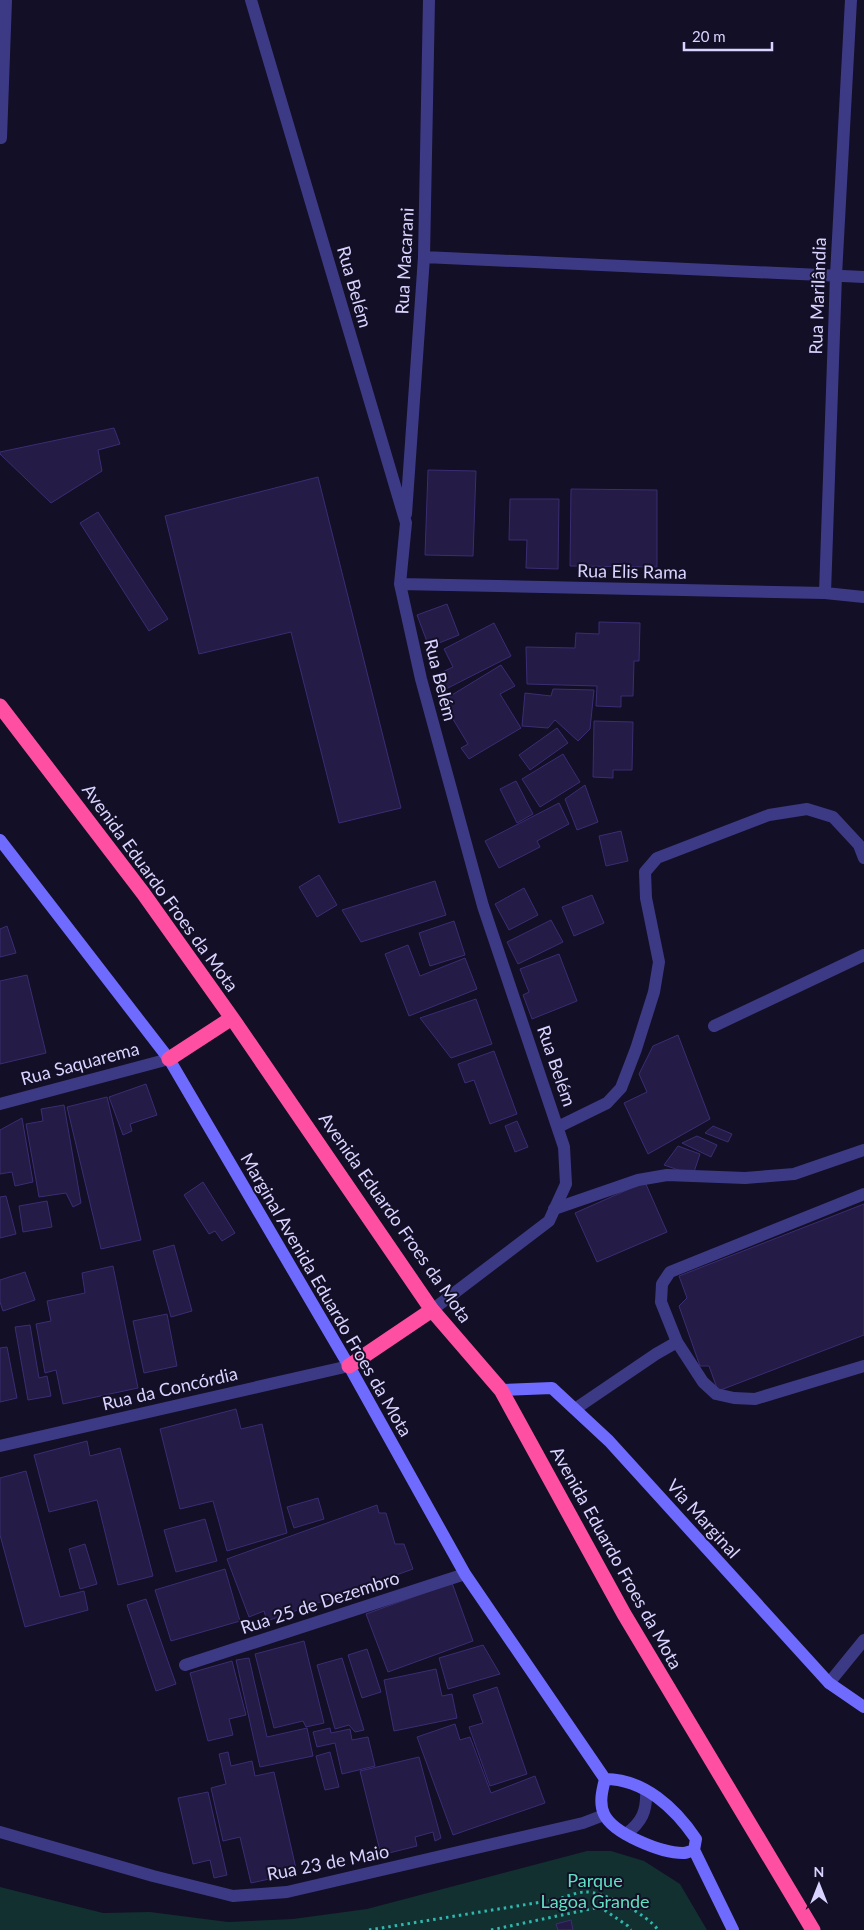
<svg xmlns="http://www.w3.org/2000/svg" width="864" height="1930" font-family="Lato,sans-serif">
<rect width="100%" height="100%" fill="#130f26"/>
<path fill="#12302f" d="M587 1851H611L644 1861 680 1884 707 1930H0V1887L103 1913 150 1912 228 1922 293 1919 367 1909Z"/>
<path fill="#241b47" stroke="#3b2d73" d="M114 428 120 444 98 450 102 471 51 503 0 454V452Z
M428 470 476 471 473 556 425 555Z
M318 477 401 808 339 823 291 632 199 654 165 516Z
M571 489 657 490V567L570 566Z
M510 499H559L558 569 526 568 527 540H509Z
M98 512 168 619 149 631 80 523Z
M447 604 459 635 429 647 417 615Z
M599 622 640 623 639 661H634L633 696H621V707L596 706 597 686 527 684 526 647 575 648 576 633 599 634Z
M494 623 511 656 444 690 436 675 453 667 444 649Z
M501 665 515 686 500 694 521 728 469 759 461 748 468 744 442 701Z
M553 689 594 690 590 729 578 741 555 720 548 728 522 726 525 693 551 696Z
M594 721 633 722 632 770H613V778L593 777Z
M557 728 568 743 530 770 519 755Z
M563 754 580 782 540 807 522 779Z
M516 781 533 814 517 823 500 789Z
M585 785 598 822 577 830 565 799Z
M559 803 569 824 537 841 540 847 499 868 485 841Z
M621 831 628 861 606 866 599 836Z
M319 875 337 905 317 917 299 887Z
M435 881 446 915 361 942 342 910Z
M524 888 538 915 509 930 495 904Z
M592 895 604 923 574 936 562 907Z
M551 920 563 942 518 964 507 942Z
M454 921 465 955 430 966 419 933Z
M7 926 16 953 0 957V929Z
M408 945 420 976 465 958 477 989 409 1016 385 954Z
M559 954 577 1001 532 1019 523 995 529 992 520 969Z
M27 975 46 1053 0 1064V981Z
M476 999 492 1044 451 1058 420 1018Z
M678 1035 710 1119 648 1154 624 1103 647 1092 639 1074 653 1046Z
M494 1051 517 1114 490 1124 474 1080 465 1083 458 1064Z
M146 1084 157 1115 130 1124 132 1131 123 1135 109 1097Z
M107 1097 141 1240 101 1249 67 1107Z
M64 1105 81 1203 73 1207 66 1193 39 1197 26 1124 43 1121 41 1109Z
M22 1118 33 1182 15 1186 12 1172 0 1174V1130Z
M517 1121 528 1147 515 1152 505 1126Z
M713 1126 732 1134 728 1142 705 1133Z
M697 1136 717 1145 711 1157 682 1143Z
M678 1146 700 1154 693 1175 664 1165Z
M203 1182 235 1233 222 1241 215 1231 209 1234 184 1195Z
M645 1182 667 1232 597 1262 575 1213Z
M6 1196 16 1234 0 1238V1197Z
M47 1201 52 1227 23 1232 19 1206Z
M864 1204V1335L718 1391 709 1366H700L679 1306 687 1298 679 1276Z
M174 1245 192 1311 171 1317 153 1251Z
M113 1266 138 1388 63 1404 56 1370 45 1373 36 1324 51 1321 47 1301 85 1293 82 1273Z
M25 1272 35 1300 3 1311 0 1302V1280Z
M167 1314 177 1366 144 1373 133 1321Z
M30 1325 39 1378 47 1376 51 1396 28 1400 15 1327Z
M7 1347 17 1398 0 1402V1348Z
M236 1409 241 1429 262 1424 287 1533 227 1551 213 1501 180 1509 160 1429Z
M87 1441 90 1456 120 1448 153 1576 118 1585 97 1500 49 1512 34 1455Z
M26 1471 60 1597 84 1591 88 1610 25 1627 0 1535V1478Z
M318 1498 324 1519 294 1528 287 1507Z
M377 1505 379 1513H386L395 1544H404L413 1569 267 1621 264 1611 249 1617 227 1559Z
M205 1519 217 1561 176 1572 164 1530Z
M85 1544 97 1584 80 1589 69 1549Z
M225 1569 240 1621 171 1641 155 1590Z
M452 1583 473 1641 388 1672 366 1614Z
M146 1599 176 1684 156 1691 127 1605Z
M304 1641 324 1723 306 1727 303 1721 274 1728 255 1654Z
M483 1645 500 1674 448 1689 439 1658Z
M367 1649 381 1692 362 1698 348 1655Z
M249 1658 267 1737 307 1728 313 1756 260 1767 236 1660Z
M342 1658 364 1730 355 1732 349 1725 335 1729 317 1665Z
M232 1661 246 1715 229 1719 233 1735 208 1741 190 1673Z
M436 1669 442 1696 452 1694 457 1718 394 1731 384 1680Z
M497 1687 527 1774 490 1786 469 1727 483 1723 473 1695Z
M455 1724 460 1740 470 1737 491 1793 535 1776 545 1803 453 1835 417 1737Z
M330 1728 331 1733 350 1729 352 1740 368 1737 375 1766 342 1774 335 1743 317 1747 313 1732Z
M228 1752 231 1766 252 1761 255 1776 274 1772 297 1873 251 1883 240 1837 223 1841 211 1788 226 1784 219 1754Z
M330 1752 339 1787 325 1790 316 1756Z
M419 1757 441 1838 435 1841 433 1832 415 1837 417 1846 381 1855 360 1771Z
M208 1792 227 1875 214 1878 210 1860 193 1864 178 1798Z
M571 1920 573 1930H558L556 1924Z"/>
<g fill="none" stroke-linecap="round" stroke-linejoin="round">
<path stroke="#2fb8b0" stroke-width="3" stroke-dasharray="2.5 4" stroke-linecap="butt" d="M369 1930 554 1900C564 1898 576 1892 585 1892 604 1891 648 1915 658 1930
M491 1930 600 1907 628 1926 631 1930"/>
<path stroke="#3d3a85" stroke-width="12" d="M714 1026 864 955
M558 1127 607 1103 621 1088 636 1049 654 992 659 962 646 898 645 872 657 858 769 815 807 809 833 817 859 845 864 858
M864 1194 670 1272 662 1284 661 1302 677 1342 703 1382 716 1394 734 1398 755 1399 864 1366
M554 1209 638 1180 667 1175 745 1178 794 1174 864 1150
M575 1409 656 1354 677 1342"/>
<path stroke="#3d3a85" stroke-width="12" d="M251 0 406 523 400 584 421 679 483 906 564 1147 566 1184 549 1221 432 1310
M1 138 6 0
M424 257 864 277
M406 514 424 257 429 0
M400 584 825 593 864 597
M825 593 836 275 851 0
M0 1104 169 1059
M0 1446 349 1366
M185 1665 465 1574
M829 1683 864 1640
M0 1832 153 1876 233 1896 287 1892 583 1823 604 1815
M626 1834C642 1822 647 1811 646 1791"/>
<path stroke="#6f6bff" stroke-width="12" d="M0 840 169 1059 349 1366 465 1574 605 1779
M501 1390 552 1388 609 1441 829 1683 864 1707
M605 1779C644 1779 675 1808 696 1839L694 1850 733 1930
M605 1779C602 1791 599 1803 604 1814 613 1834 662 1853 683 1853 687 1853 691 1851 694 1850"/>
<path stroke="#ff4fa3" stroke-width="15" d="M0 706 143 893 232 1018 432 1310 501 1390 624 1614 813 1930
M169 1059 232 1018
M349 1366 432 1310"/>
</g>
<g text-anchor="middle" stroke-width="4" stroke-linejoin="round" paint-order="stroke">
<g font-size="18" fill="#d9d4ff" stroke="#130f26">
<text transform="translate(405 261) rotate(-87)" y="6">Rua Macarani</text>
<text transform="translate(354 287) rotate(74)" y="6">Rua Belém</text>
<text transform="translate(818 296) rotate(-88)" y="6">Rua Marilândia</text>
<text transform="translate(632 572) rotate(1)" y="6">Rua Elis Rama</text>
<text transform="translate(440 680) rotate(76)" y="6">Rua Belém</text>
<text transform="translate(160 888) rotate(54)" y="6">Avenida Eduardo Froes da Mota</text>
<text transform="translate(80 1064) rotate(-15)" y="6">Rua Saquarema</text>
<text transform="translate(556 1066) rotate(71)" y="6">Rua Belém</text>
<text transform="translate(395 1218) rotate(55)" y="6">Avenida Eduardo Froes da Mota</text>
<text transform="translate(326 1295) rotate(60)" y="6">Marginal Avenida Eduardo Froes da Mota</text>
<text transform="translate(170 1389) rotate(-13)" y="6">Rua da Concórdia</text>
<text transform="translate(703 1519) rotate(48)" y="6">Via Marginal</text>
<text transform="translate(616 1558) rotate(61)" y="6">Avenida Eduardo Froes da Mota</text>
<text transform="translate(320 1603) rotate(-18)" y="6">Rua 25 de Dezembro</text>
<text transform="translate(328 1863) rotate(-11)" y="6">Rua 23 de Maio</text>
</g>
<g font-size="18" fill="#5fe0c0" stroke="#130f26">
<text x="595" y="1887">Parque<tspan x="595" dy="21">Lagoa Grande</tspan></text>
</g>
</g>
<g transform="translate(819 1885)" stroke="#130f26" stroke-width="4" paint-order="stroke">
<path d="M0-4L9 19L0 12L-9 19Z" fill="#d9d4ff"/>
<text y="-8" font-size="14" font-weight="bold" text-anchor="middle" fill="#d9d4ff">N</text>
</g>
<path d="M684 42v8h88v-8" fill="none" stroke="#d9d4ff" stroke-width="2.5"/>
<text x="692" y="42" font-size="15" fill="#d9d4ff" stroke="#130f26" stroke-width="4" paint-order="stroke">20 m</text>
</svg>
